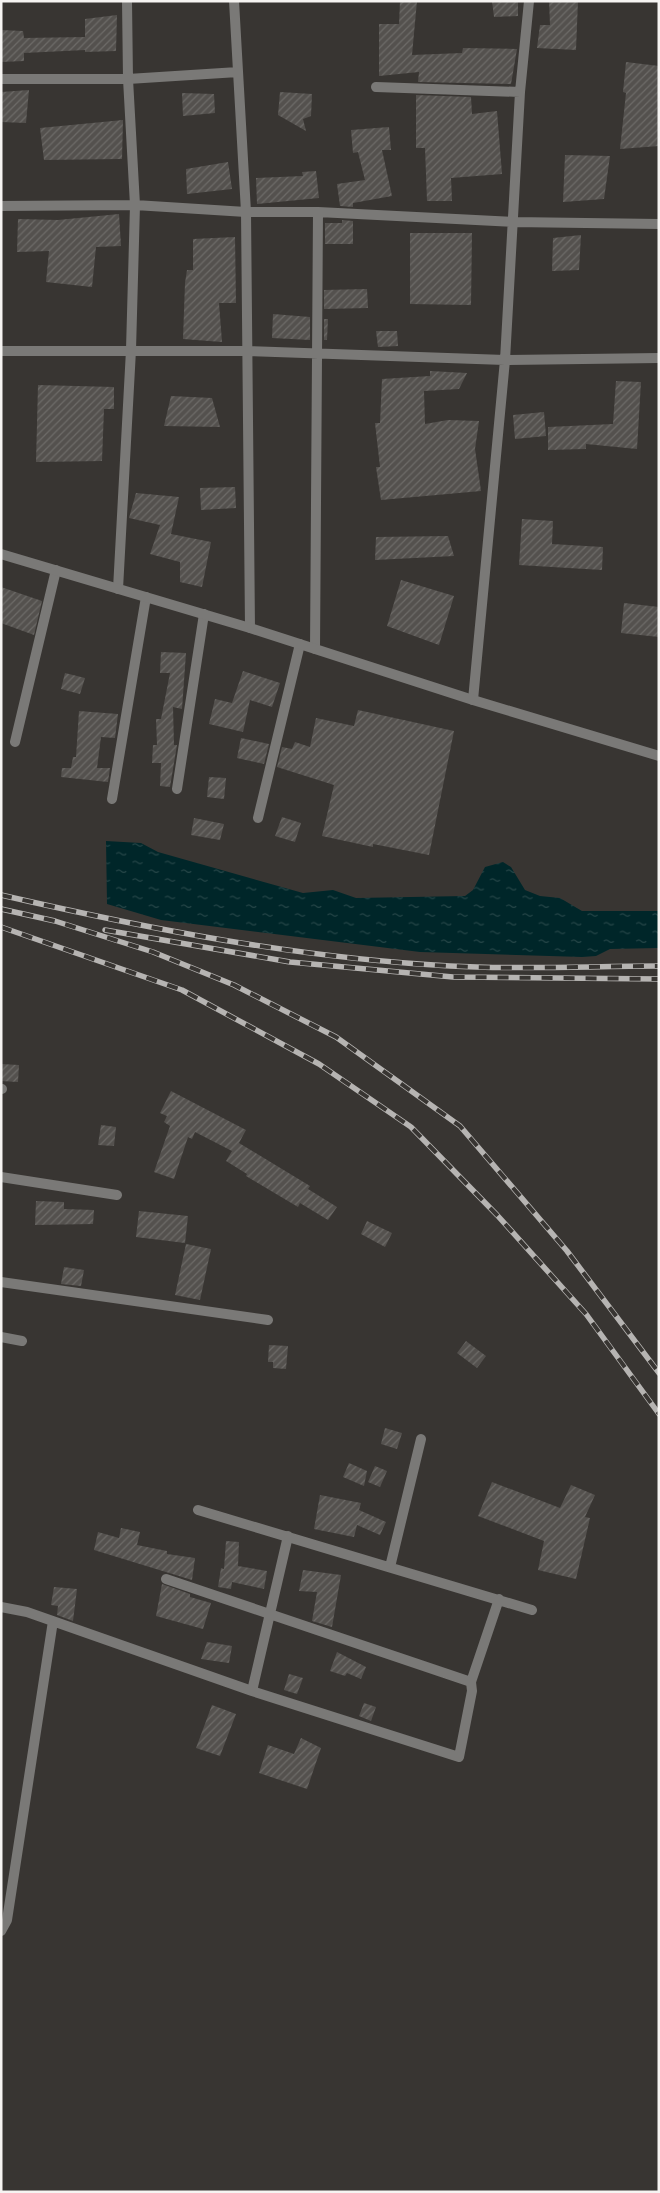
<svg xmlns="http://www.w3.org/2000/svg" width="660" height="2193" font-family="'Noto Serif',serif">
<defs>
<pattern id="water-ripples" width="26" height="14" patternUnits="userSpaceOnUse" patternTransform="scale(1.25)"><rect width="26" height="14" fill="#002629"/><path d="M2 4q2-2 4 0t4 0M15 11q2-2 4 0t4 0" fill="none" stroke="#264648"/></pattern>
<pattern id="building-hatch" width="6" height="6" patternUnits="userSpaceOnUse" patternTransform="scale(1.25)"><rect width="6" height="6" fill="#54514e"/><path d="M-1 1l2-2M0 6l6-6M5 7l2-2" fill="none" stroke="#6d6b68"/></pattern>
</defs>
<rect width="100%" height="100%" fill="#383532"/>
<path fill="url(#water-ripples)" d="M106 841 141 843 158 852 303 893 333 890 356 898 465 896 473 890 485 867 503 862 511 867 525 890 540 896 560 898 582 911H659V948L610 949 596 956 582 957 420 952 161 920 107 904Z"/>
<path fill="url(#building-hatch)" d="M400 1H417L412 55 462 53 463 48 517 49 511 84 418 82 419 72 379 76V24H399Z
M492 1H518V16L494 17Z
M549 1H578L576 50 537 48 540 25H550Z
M117 15 116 51 85 52V50L24 53V61L1 62V30L23 31 24 38 85 37V19Z
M626 62 659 66V146L620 149 626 93 623 92Z
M29 90 26 123 1 122V92Z
M280 92 312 94 311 116 303 119 306 131 278 115Z
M182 93 214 94 215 113 183 116Z
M416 95 471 97 472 114 497 111 502 174 451 178 452 201H427L425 148H416Z
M123 120 122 159 44 160 40 128Z
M389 127 391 150H382L392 196 353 203V207L340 206 337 184 365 180 358 152 353 153 351 130Z
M565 155 610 156 604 199 563 202Z
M228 162 232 189 187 194 186 169Z
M316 171 319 198 257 204 256 178 303 176 302 172Z
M119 214 121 246 96 247 92 287 46 282 49 251 17 252 18 219 58 220Z
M342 220 353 221V244H325V223H342Z
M410 233H472L471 305 410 304Z
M581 235 579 270 552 271 553 238Z
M235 237 236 303H219L222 342 183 339 185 283 187 270H193V239Z
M367 289 368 308 324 309V290Z
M273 314 310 317V340L272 338Z
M324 319H328L327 340H324Z
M376 331H397L398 346 378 347Z
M430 371 467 373 459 389 424 391 425 424 448 420 479 421 475 449 481 491 381 500 376 467H380L375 423H380L382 379 430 376Z
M616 381 641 382 637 449 586 444V449L548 450V427L613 424Z
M38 385 114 387V409H104L102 461 36 462Z
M171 396 212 398 220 427 164 426Z
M544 412 546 436 515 439 513 415Z
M235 487 236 508 201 510 200 488Z
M136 493 179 497 171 534 211 542 202 587 180 582V562L150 554 160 525 129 518Z
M522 519 553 521 552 544 603 547 602 570 519 565Z
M448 536 454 556 375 560 376 537Z
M401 580 454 596 439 645 387 626Z
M1 587 42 601 34 635 1 623Z
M624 603 659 607V637L621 633Z
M161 652 186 653 182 709 173 707 174 745H177L170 787 160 786 161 763H152L153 745H157L156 719H161L170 673H160Z
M243 671 280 683 272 707 250 700 243 732 209 724 215 699 232 703Z
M65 673 85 678 80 694 61 689Z
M358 710 454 731 429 855 373 844V847L322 836 334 785 277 767 282 747 292 749 295 742 310 747 316 718 354 726Z
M79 711 118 714 115 738 101 737 97 768H110L108 782 61 777 62 768H71L73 757H76Z
M241 738 269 744 264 764 237 758Z
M209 777 226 778 224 799 207 797Z
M282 817 301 823 295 842 275 836Z
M194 818 224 824 220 840 191 835Z
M1 1064 19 1065 18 1082 1 1081Z
M171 1091 246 1130 239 1143 310 1186 308 1189 337 1207 328 1220 300 1203 298 1207 246 1176 247 1174 226 1161 232 1151 195 1132 192 1139 188 1137 174 1179 154 1172 170 1126 164 1122 167 1116 160 1113Z
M101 1125 116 1127 114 1146 98 1145Z
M36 1201 64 1202V1209L94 1210 93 1224 35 1225Z
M139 1211 188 1216 185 1243 136 1237Z
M367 1221 392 1233 385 1247 361 1234Z
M186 1244 211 1249 200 1300 175 1295Z
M64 1267 84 1270 81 1286 61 1284Z
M466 1341 486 1356 477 1368 457 1353Z
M269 1345 288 1346 286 1369 273 1368V1362H268Z
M385 1428 402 1433 397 1449 381 1444Z
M349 1463 367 1471 364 1486 343 1477Z
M375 1466 387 1471 380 1487 368 1482Z
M492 1482 560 1508 571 1485 595 1495 585 1517 590 1518 576 1579 538 1570 544 1541 478 1516Z
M320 1495 361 1503 359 1510 386 1522 380 1535 357 1525 354 1537 314 1529Z
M121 1528 140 1532 137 1545 167 1551V1554L195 1558 192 1580 94 1550 98 1532 119 1538Z
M226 1541 239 1542 238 1566 267 1571 264 1589 232 1582 231 1589 218 1587 221 1568 224 1569Z
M303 1570 341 1575 332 1627 312 1621 317 1592 299 1591Z
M162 1584 190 1594V1597L211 1603 203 1629 156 1616Z
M54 1587 77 1589 73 1621 57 1615 58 1606 51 1605Z
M207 1642 232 1646 229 1663 201 1659Z
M337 1652 366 1667 361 1679 347 1673 345 1676 330 1671Z
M289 1674 303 1678 297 1694 284 1690Z
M364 1703 376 1707 371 1721 359 1716Z
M212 1705 236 1714 220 1756 196 1748Z
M301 1738 321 1748 307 1789 259 1773 268 1745 294 1754Z"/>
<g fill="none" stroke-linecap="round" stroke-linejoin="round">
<path stroke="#7a7977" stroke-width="10" d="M234 1 246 212 250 628
M1 79H128L238 72
M376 87 520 92
M1 206 135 205 246 212H318L513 222 659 224
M1 351H248L505 360 659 358
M118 589 131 350 135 205 128 79 127 1
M315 649 318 212
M473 700 505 360 520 92 529 1
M15 742 56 570
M177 789 204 614
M112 799 146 597
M258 818 300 644
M1 1089H2
M1 1177 117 1195
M1 1282 268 1320
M1 1337 22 1341
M198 1510 532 1610
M390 1567 421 1439
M1 1607 27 1612 252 1691 459 1757 472 1691 471 1682 166 1579
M471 1682 499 1599
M252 1691 288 1536
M1 1931 7 1920 53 1621"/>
<path stroke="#7a7977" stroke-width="10" d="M1 554 250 628 473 700 659 756"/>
<defs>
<path id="rail" d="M1 895C149 929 298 958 450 966 519 970 590 966 659 966
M1 909 55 921 153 952 234 985 336 1037 460 1126 567 1251 659 1373
M1 927 182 990 319 1064 411 1127 497 1215 586 1314 659 1414
M105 930 290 962 453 977 659 979"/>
</defs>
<use href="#rail" stroke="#b6b4b2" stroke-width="5.5"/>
<use href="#rail" stroke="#383532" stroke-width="4" stroke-dasharray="11" stroke-linecap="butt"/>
</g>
<rect width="660" height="2193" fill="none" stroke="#f6f4f2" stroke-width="5"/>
</svg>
